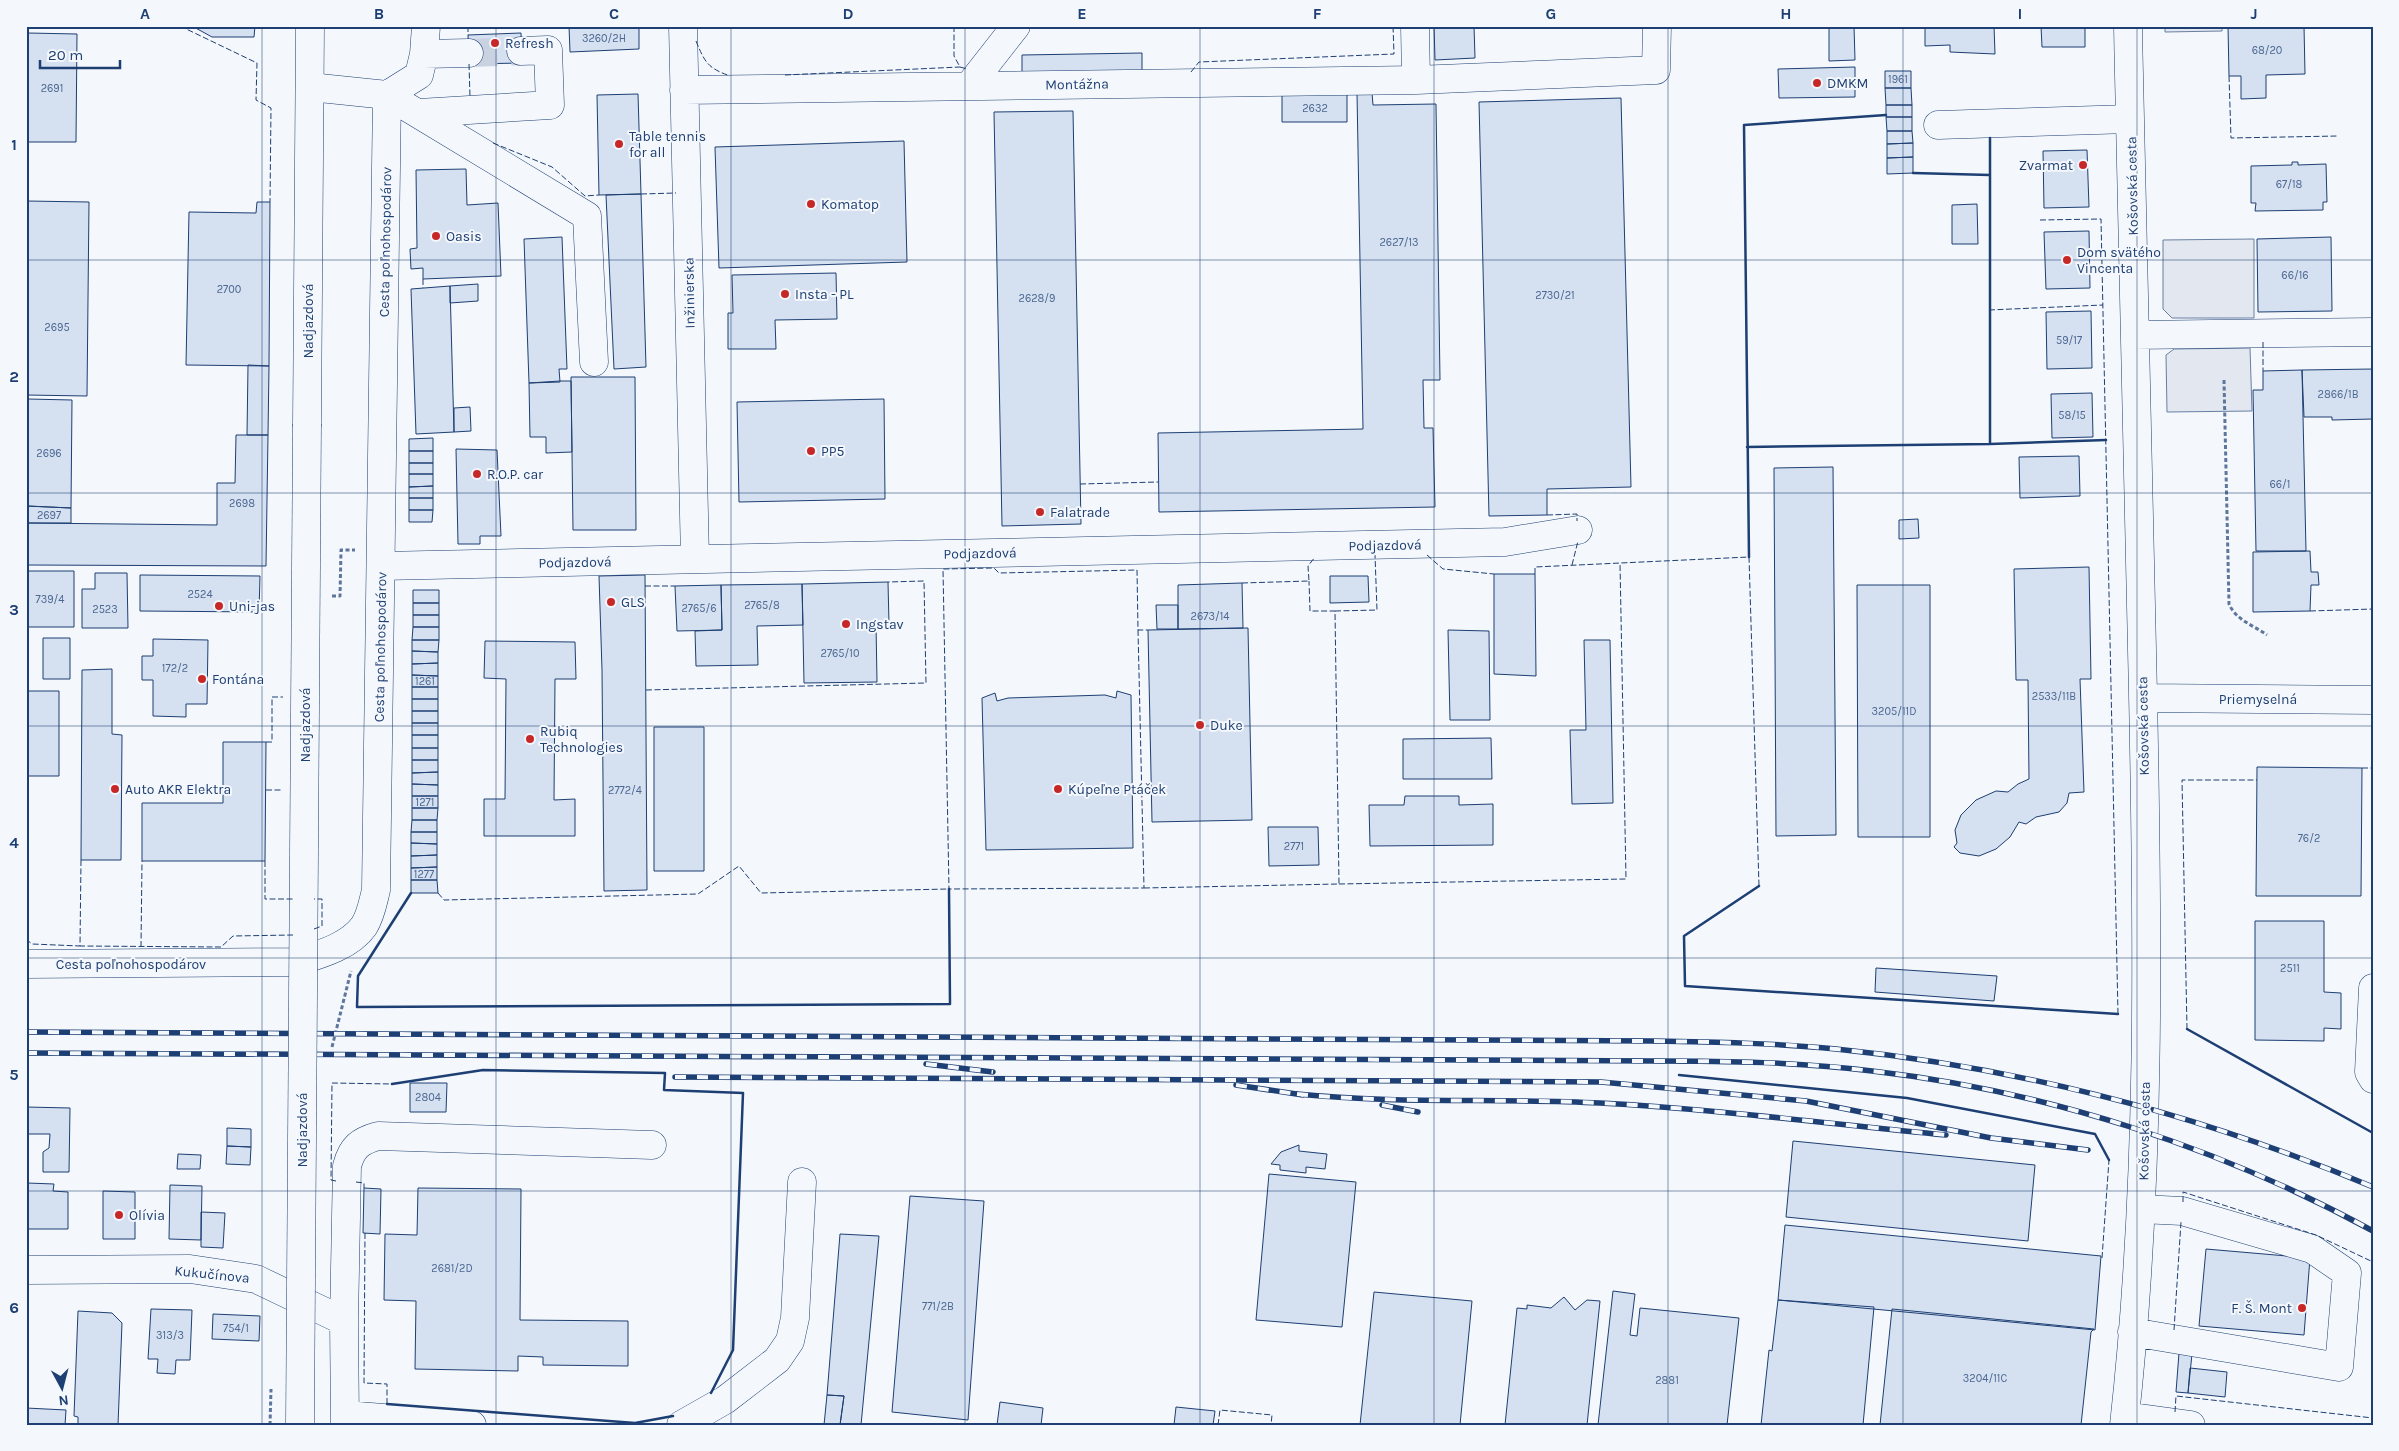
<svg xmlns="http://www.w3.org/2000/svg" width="2399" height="1451" font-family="Karla,sans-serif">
<rect width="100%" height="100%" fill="#f4f7fb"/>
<path fill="#e3e8f0" stroke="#687fa3" d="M2165 26H2222V31L2165 32Z
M2254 239V318H2172L2163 309V240Z
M2250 348 2252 411 2167 412 2166 355 2174 349Z"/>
<path fill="#d5e0f0" stroke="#1d3f73" d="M192 26H255L254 37H212Z
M569 26H639V49L570 52Z
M1434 26H1474L1475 58 1435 60Z
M1829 26H1854L1855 60 1829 61Z
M1925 26H1994L1995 54 1950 52V45L1925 46Z
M2041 26H2085V47H2042Z
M2228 26H2304L2305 74 2266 75V98L2241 99V76H2229Z
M28 33 77 34 76 142H28Z
M521 33 522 63 469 64 468 35Z
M1142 53V74L1022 76V55Z
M1855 67V97L1779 98 1778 69Z
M1885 71H1911V88H1885Z
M1885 88H1911L1912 105H1886Z
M1282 93H1347V122H1282Z
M1357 93H1372L1373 105 1436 104 1440 380H1423L1424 428H1433L1435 507 1159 512 1158 433 1363 429Z
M638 94 641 194 599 195 597 95Z
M1621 98 1631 487 1547 489V515L1489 516 1479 102Z
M1886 105H1912V117H1886Z
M1073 111 1081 524 1002 526 994 112Z
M1886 117H1912V131H1887Z
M1887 131H1912L1913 143 1887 144Z
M904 141 907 262 719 268 715 147Z
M1913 143V157L1887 158V144Z
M2087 150 2089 207 2044 208 2043 151Z
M1913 157V173L1887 174V158Z
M2292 162H2298V165L2326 164 2327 202H2323V210L2255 211 2256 203H2251V166L2292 165Z
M466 169 467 205 498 203 501 276 423 279V268L411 269 410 249 417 248 416 170Z
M641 194 646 367 614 369 606 195Z
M27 201 89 202 87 396 26 395Z
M257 202H270L269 366 186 365 189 212 256 213Z
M1977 204 1978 244H1952V205Z
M2089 231 2090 288 2046 289 2044 232Z
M562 237 567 369H559L560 382 529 383 524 239Z
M2331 237 2332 311 2258 312 2257 239Z
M836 273 837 319 775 320 776 349H728V313H733L732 275Z
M478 284V301L450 303V286Z
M450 286 454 432 416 434 411 289Z
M2091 311 2092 368 2047 369 2046 312Z
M248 365 269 366 268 435H247Z
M2373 369V419L2332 420V417H2304L2302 370Z
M2302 370 2306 551H2256L2253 390H2263V371Z
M571 377H635L636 530H573Z
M560 381H571L572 452 546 453V437H530L529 383Z
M2092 393 2093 437 2052 438 2051 394Z
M28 399 72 400 71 508 27 506Z
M884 399 885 499 739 502 737 402Z
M470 407 471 431 454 432V408Z
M236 435H268L266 566 27 565 28 523 217 525V483H235Z
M433 438V451H409V439Z
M456 449 497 450 501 536H480V544H458Z
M409 451H433V463H409Z
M2079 456 2080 496 2020 498 2019 457Z
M409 463H433V474H409Z
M1833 467 1836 835 1776 836 1774 468Z
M409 474H433V486L409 487Z
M433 486V498H409V487Z
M409 498H433V510H409Z
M27 506 71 508V523H28Z
M409 510H433L432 522H409Z
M1918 519 1919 538 1899 539V520Z
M2310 551 2311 572H2318L2319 585H2311L2310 611 2253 612V552Z
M2089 567 2091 679H2080L2084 792 2069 793 2067 803 2059 812 2036 817 2026 824 2019 822 2010 837 1996 849 1979 856 1960 853 1954 847 1957 843 1955 830 1961 815 1976 800 1996 791 2008 792 2018 784 2029 779 2028 680H2016L2014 569Z
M26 571H74V627H26Z
M95 573H127L128 628H82V589H95Z
M1494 574H1535L1536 676 1494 674Z
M140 575 260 576 259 612 140 611Z
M645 575 647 890 604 891 602 670 599 576Z
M1330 576H1368L1369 602 1330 603Z
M888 582 889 624H876L877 682 804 683 802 584Z
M1242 583 1243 628 1178 629V585Z
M802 584 803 625 757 626 758 665 696 666 695 631 722 630 721 585Z
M721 585 722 630 677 631 675 586Z
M1857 585H1930V837H1858Z
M413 590H439V603H413Z
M413 603H439V615H413Z
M1156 605H1178V629H1157Z
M413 615H439V627H413Z
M413 627H439V640H412Z
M1248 628 1252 820 1152 822 1148 630Z
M1448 630 1489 631 1490 720H1450Z
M43 638H70V679H43Z
M153 639 208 640 207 704H186V717L153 716V680H142V656H153Z
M412 640H439L438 652 412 651Z
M1584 640H1610L1613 803 1572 804 1570 730H1586Z
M485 641 575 642 576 679H555L554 800 575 799V836H484V799H505L506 679 484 678Z
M412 651 438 652V663L412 664Z
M438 663V676L412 675V664Z
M112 669V734L122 735 121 860H81L82 670Z
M412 675 438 676V687H412Z
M412 687H438V699H412Z
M26 691H59V776H26Z
M1117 691 1131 695 1133 848 986 850 982 698 995 693 997 701 1008 698 1105 695 1116 698Z
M412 699H438V711H412Z
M412 711H438V723H412Z
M412 723H438V735H412Z
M654 727H704V871H654Z
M412 735H438V748H412Z
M1491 738 1492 779H1403V739Z
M223 742H266L265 861H142V803H223Z
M412 748H438V760H412Z
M412 760H438V772L412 773Z
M2257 767 2362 768 2361 896H2256Z
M438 772V785L412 784V773Z
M412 784 438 785V796H412Z
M412 796H438V808H412Z
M1405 796H1459V805L1493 804V845L1370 846 1369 805H1404Z
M412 808H438L437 820H412Z
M412 820H437V832H411Z
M1268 827H1318L1319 865 1269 866Z
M411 832H437V844L411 843Z
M411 843 437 844V855L411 856Z
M437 855V867L411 868V856Z
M437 867V880H411V868Z
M411 880H437L438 893H411Z
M2255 921H2324V992L2341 993V1029L2324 1028V1041L2255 1040Z
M1876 968 1997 976 1994 1001 1875 992Z
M410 1083H447L446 1112H410Z
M26 1107 70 1108 69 1172H43V1152L49 1148 50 1134H26Z
M227 1128 251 1129V1147L227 1146Z
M1793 1141 2035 1165 2028 1241 1786 1217Z
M1299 1145V1151L1327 1154 1325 1169 1306 1167V1173L1280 1170V1165L1271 1164 1281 1152Z
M227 1146 251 1147 250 1165 226 1164Z
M178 1154 201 1155 200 1169H177Z
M1269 1174 1356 1182 1342 1327 1256 1320Z
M27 1183 54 1184 53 1191 68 1192V1229H27Z
M170 1185 202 1186 201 1240 169 1239Z
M364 1188 381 1189 380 1234 363 1233Z
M418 1188 521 1189 520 1320 628 1321V1366L543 1365V1357L518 1356V1371L415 1369 416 1301 384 1300 385 1234 417 1235Z
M103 1191 135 1192V1239H103Z
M910 1196 984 1201 968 1420 892 1412Z
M201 1212 225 1213 223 1248 201 1247Z
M1785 1225 2101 1256 2095 1330 1778 1300Z
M840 1234 879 1236 861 1425H840L844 1396 827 1395Z
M2206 1249 2310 1258 2304 1335 2199 1326Z
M1613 1291 1635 1294 1630 1335 1637 1336 1640 1308 1739 1318 1727 1425H1598Z
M1374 1292 1472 1301 1460 1425H1360Z
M1564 1297 1575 1310 1587 1300 1600 1301 1587 1425H1505L1517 1308 1527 1309V1305L1551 1308Z
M1778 1300 1874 1307 1863 1425H1761L1769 1350 1772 1351Z
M151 1309 192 1310 190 1360H176L175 1374 157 1373 158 1359H148Z
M1892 1309 2094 1329 2091 1332 2081 1425H1880Z
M78 1311 112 1313 122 1323 118 1425H78V1417L74 1416Z
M213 1314 260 1316 259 1341 212 1339Z
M2179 1353 2192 1354 2188 1393 2176 1392Z
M2190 1368 2227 1372 2225 1397 2188 1393Z
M827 1395 844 1396 840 1425H824Z
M1000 1402 1043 1408 1041 1425H997Z
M1176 1407 1215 1411 1213 1425H1174Z
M26 1408 66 1410 65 1425H26Z"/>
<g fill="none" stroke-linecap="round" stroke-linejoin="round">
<path stroke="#c9d2e0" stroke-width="28" stroke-dasharray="28 14" stroke-linecap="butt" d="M469 53 521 51"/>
<defs>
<path id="minor" d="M426 26 424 54 419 75 387 95 587 216 594 362
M683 26 695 559
M424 54 469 53
M1416 80 1656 70 1657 26
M969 86 1016 26
M684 90 1416 80 1415 26
M419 113 550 105 548 50 521 51
M1938 125 2130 119
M2135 335 2373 332
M381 566 1505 542 1578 530
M2143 698 2373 700
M26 964 296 962C318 955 349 947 364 926 371 915 373 902 376 890L387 95 310 87
M2373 988 2369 1072 2373 1079
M26 1270 190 1269 256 1279 344 1321
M2132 1332 2339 1367 2347 1273 2312 1249 2182 1211 2141 1209
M345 1415 472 1425
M2125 1416 2191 1425
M345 1425 344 1321 347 1166C352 1147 360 1141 378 1136L652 1145
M681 1425 725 1400 777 1360 790 1341 795 1318 802 1182
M2124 1425C2151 1182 2148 938 2143 694 2138 472 2132 249 2128 26"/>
<path id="major" d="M307 424 310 26"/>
</defs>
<use href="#minor" stroke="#1d3f73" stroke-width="29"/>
<use href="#major" stroke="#1d3f73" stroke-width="29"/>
<path stroke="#5e769c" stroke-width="3" stroke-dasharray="4 2.5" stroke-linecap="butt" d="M2224 380 2229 604C2236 620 2253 625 2267 635
M332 596H340L341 550H355
M332 1047 351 971
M270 1425 271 1389"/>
<use href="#minor" stroke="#f4f7fb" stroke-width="28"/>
<use href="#major" stroke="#f4f7fb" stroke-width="28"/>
<defs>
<path id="rail" d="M26 1032 1651 1041C1713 1042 1775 1043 1836 1049 2022 1068 2201 1115 2373 1187
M26 1053 1654 1061C1727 1061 1800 1062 1872 1071 2047 1091 2219 1147 2373 1231
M926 1064 993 1072
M675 1077 1601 1082 1806 1101 1991 1138 2088 1150
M1236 1085 1303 1095
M1297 1094C1398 1104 1499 1098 1600 1103 1715 1109 1831 1124 1946 1135
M1382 1105 1418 1112"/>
</defs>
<use href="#rail" stroke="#1d3f73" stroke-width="5.5"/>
<use href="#rail" stroke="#f4f7fb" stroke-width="4" stroke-dasharray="11" stroke-linecap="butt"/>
<defs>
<path id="major-bridge" d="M300 1425 307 424"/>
</defs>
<use href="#major-bridge" stroke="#1d3f73" stroke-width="29" stroke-linecap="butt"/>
<use href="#major-bridge" stroke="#f4f7fb" stroke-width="28"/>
<path stroke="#1d3f73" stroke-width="1" stroke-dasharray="6 2.5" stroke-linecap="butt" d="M180 26 257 63 256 100 271 108 270 202
M468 26V35
M954 26V56L960 67 967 69
M696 41C705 63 708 68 730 76
M469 64 470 97
M1191 72 1199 62 1394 54 1393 26
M785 75 960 67
M2229 76 2231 138 2338 136
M493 143 552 167 585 196 599 195
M641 194 676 193
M2040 220 2101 219 2118 1014
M423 279V288
M1989 310 2103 305
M2263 342V371
M1080 484 1158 482
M1547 515 1577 514V521
M1427 555 1443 569 1494 574
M1572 565 1578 541
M1535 574V567L1749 557 1759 886
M1242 583 1309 581 1308 566 1315 557
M645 586H675
M1335 611 1377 610 1375 555
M2310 611 2373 609
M1138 630 1144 888 949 889 943 569 994 568 999 573 1137 570 1138 630H1148
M646 690 926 683 924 581 888 582
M266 742H272V697H283
M2362 768H2373
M266 790H281
M81 860 80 946 221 947 233 936 293 935
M265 861V899H294
M1339 884 1626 879 1620 563
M1144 888 1339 884 1335 611H1310L1309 581
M438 893 444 900 698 894 739 866 761 893 949 889
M314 929 322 926V899H314
M26 939 32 944 80 946
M141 947 142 861
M2187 1029 2182 780H2257
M336 1181 331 1180 332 1083 392 1084
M356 1182 364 1183V1188
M2183 1202V1192L2316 1235 2373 1262
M365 1233 364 1383 387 1384V1404
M2102 1258 2109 1160
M2174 1330 2181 1222
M2175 1412 2176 1396 2373 1418
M1218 1425 1220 1410 1272 1415 1271 1425"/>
<path stroke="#1d3f73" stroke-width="2.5" d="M1990 138V444L2106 440
M1913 173 1990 175
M1747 447 1990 444
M1749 557 1744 125 1886 115
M1759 886 1684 936 1685 986 2118 1014
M411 893 358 976 357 1007 950 1004 949 889
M2187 1029 2373 1133
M1679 1075 1907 1098 2095 1134 2109 1160
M392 1084 483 1070 665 1073 664 1090 743 1093 733 1350 711 1393
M387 1404 635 1423 673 1416"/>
</g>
<path fill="none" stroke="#1d3f73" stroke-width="1" stroke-opacity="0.55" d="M262 26V1425M496 26V1425M731 26V1425M965 26V1425M1200 26V1425M1434 26V1425M1668 26V1425M1903 26V1425M2137 26V1425M26 260H2373M26 493H2373M26 726H2373M26 958H2373M26 1191H2373"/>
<g fill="#c62828" stroke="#f4f7fb" stroke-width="2">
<circle cx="495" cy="43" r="5"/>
<circle cx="1817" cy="83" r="5"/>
<circle cx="619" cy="144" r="5"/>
<circle cx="2083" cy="165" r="5"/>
<circle cx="811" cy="204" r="5"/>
<circle cx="436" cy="236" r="5"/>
<circle cx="2067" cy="260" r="5"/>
<circle cx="785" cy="294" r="5"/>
<circle cx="811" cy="451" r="5"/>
<circle cx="477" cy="474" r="5"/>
<circle cx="1040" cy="512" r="5"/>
<circle cx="611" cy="602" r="5"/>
<circle cx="219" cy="606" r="5"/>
<circle cx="846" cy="624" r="5"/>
<circle cx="202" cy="679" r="5"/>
<circle cx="1200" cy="725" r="5"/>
<circle cx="530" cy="739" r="5"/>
<circle cx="115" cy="789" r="5"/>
<circle cx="1058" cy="789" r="5"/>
<circle cx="119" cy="1215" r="5"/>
<circle cx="2302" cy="1308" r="5"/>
</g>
<g text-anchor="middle" stroke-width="4" stroke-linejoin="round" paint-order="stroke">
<g font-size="11" fill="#4b6792">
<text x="604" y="42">3260/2H</text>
<text x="2267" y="54">68/20</text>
<text x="1898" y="83">1961</text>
<text x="52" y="92">2691</text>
<text x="1315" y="112">2632</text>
<text x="2289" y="188">67/18</text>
<text x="1399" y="246">2627/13</text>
<text x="2295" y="279">66/16</text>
<text x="229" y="293">2700</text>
<text x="1555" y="299">2730/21</text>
<text x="1037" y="302">2628/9</text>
<text x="57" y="331">2695</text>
<text x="2069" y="344">59/17</text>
<text x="2338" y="398">2866/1B</text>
<text x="2072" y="419">58/15</text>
<text x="49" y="457">2696</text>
<text x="2280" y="488">66/1</text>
<text x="242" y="507">2698</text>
<text x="49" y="519">2697</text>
<text x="200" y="598">2524</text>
<text x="50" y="603">739/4</text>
<text x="762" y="609">2765/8</text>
<text x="699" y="612">2765/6</text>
<text x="105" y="613">2523</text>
<text x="1210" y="620">2673/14</text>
<text x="840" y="657">2765/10</text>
<text x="175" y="672">172/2</text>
<text x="425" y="685">1261</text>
<text x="2054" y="700">2533/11B</text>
<text x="1894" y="715">3205/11D</text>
<text x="625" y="794">2772/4</text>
<text x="425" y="806">1271</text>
<text x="2309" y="842">76/2</text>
<text x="1294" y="850">2771</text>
<text x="424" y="878">1277</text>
<text x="2290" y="972">2511</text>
<text x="428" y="1101">2804</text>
<text x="452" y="1272">2681/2D</text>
<text x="938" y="1310">771/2B</text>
<text x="236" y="1332">754/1</text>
<text x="170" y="1339">313/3</text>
<text x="1985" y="1382">3204/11C</text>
<text x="1667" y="1384">2881</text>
</g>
<g font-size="14" fill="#1d3f73" stroke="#f4f7fb" text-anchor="start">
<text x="505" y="48">Refresh</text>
<text x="1827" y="88">DMKM</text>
<text x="629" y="141">Table tennis<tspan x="629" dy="16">for all</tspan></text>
<text x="2073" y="170" text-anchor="end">Zvarmat</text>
<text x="821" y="209">Komatop</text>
<text x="446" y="241">Oasis</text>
<text x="2077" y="257">Dom svätého<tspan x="2077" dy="16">Vincenta</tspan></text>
<text x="795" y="299">Insta - PL</text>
<text x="821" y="456">PP5</text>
<text x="487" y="479">R.O.P. car</text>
<text x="1050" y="517">Falatrade</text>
<text x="621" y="607">GLS</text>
<text x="229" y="611">Uni-jas</text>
<text x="856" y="629">Ingstav</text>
<text x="212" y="684">Fontána</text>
<text x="1210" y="730">Duke</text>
<text x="540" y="736">Rubiq<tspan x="540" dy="16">Technologies</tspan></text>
<text x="125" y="794">Auto AKR Elektra</text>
<text x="1068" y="794">Kúpeľne Ptáček</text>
<text x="129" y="1220">Olívia</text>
<text x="2292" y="1313" text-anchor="end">F. Š. Mont</text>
</g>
<g font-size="14" fill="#1d3f73" stroke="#f4f7fb">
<text transform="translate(1077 84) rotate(-1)" y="5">Montážna</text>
<text transform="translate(2132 186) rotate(-91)" y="5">Košovská cesta</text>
<text transform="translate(385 242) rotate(-89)" y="5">Cesta poľnohospodárov</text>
<text transform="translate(689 293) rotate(-91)" y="5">Inžinierska</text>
<text transform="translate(308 321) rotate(-90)" y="5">Nadjazdová</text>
<text transform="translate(1385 545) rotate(-1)" y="5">Podjazdová</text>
<text transform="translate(980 553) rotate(-1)" y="5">Podjazdová</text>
<text transform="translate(575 562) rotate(-1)" y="5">Podjazdová</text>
<text transform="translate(380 647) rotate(-89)" y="5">Cesta poľnohospodárov</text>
<text x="2258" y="704">Priemyselná</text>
<text transform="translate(305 725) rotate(-90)" y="5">Nadjazdová</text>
<text transform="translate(2143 726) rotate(-91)" y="5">Košovská cesta</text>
<text x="131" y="969">Cesta poľnohospodárov</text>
<text transform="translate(302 1130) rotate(-90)" y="5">Nadjazdová</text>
<text transform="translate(2144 1131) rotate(-89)" y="5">Košovská cesta</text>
<text transform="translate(212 1274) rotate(6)" y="5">Kukučínova</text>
</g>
</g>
<rect width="2399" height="1451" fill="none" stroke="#f4f7fb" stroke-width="55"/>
<g transform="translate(62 1388) rotate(173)" stroke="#f4f7fb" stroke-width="4" paint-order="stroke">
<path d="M0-4L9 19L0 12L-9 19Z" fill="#1d3f73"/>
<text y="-8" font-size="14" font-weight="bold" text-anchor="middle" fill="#1d3f73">N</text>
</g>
<path d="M40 60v8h80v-8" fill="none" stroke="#1d3f73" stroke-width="2.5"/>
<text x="48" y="60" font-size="15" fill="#1d3f73" stroke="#f4f7fb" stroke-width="4" paint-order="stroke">20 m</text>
<rect x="28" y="28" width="2344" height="1396" fill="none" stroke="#1d3f73" stroke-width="2"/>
<g font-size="16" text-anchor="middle" font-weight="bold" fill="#1d3f73">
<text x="145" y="19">A</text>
<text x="379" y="19">B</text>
<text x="614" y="19">C</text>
<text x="848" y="19">D</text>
<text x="1082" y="19">E</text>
<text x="1317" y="19">F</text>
<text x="1551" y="19">G</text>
<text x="1786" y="19">H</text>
<text x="2020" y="19">I</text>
<text x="2254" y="19">J</text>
<text x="14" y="150">1</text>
<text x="14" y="382">2</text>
<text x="14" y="615">3</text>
<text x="14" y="848">4</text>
<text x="14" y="1080">5</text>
<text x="14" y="1313">6</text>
</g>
</svg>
